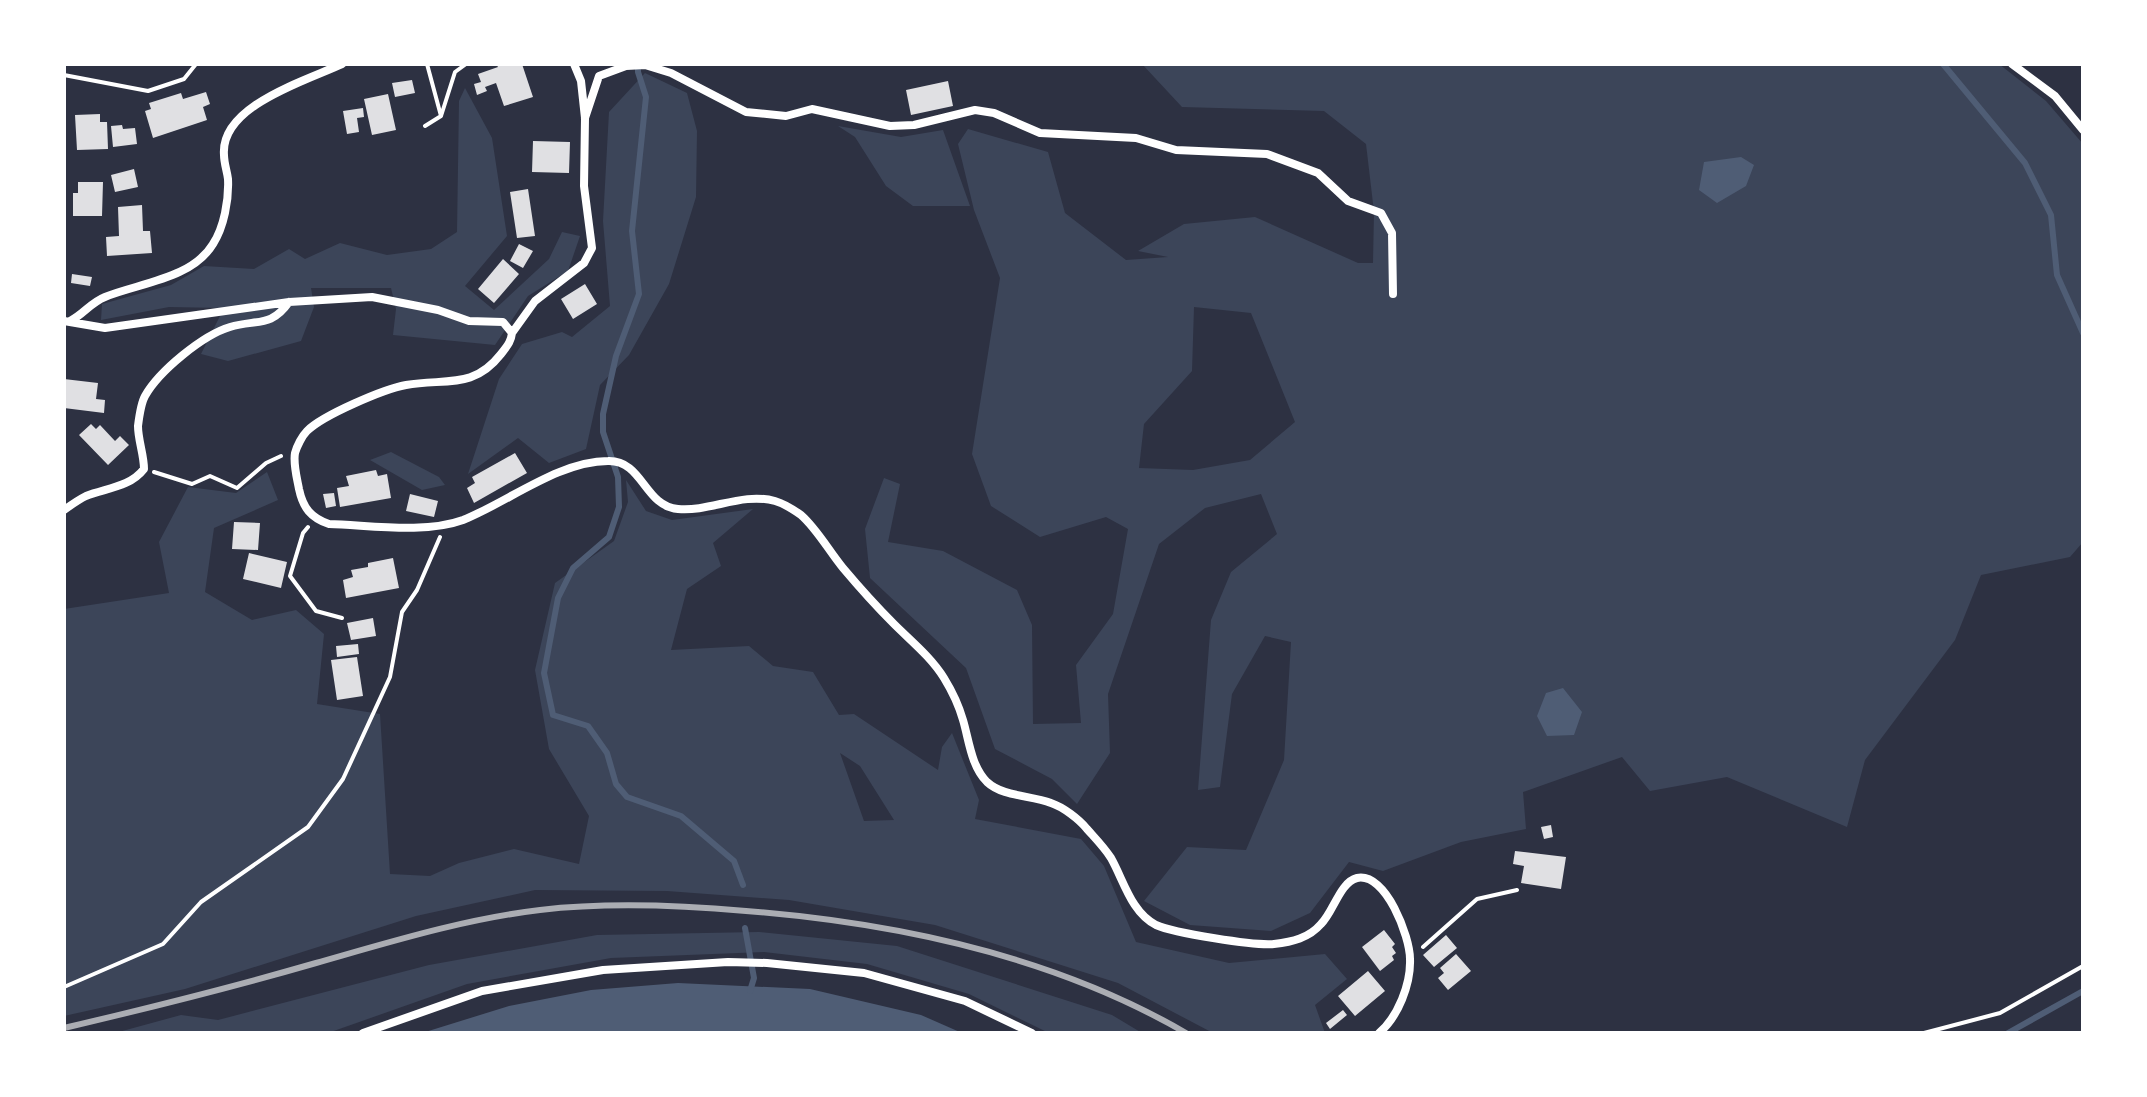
<svg xmlns="http://www.w3.org/2000/svg" width="2147" height="1097" font-family="'Roboto Condensed',sans-serif">
<rect width="100%" height="100%" fill="#2d3142"/>
<path fill="#3c4559" fill-rule="evenodd" d="M1142 64H1999L2046 101 2083 144V542L2070 557 1981 575 1955 640 1865 760 1847 827 1727 777 1650 791 1622 757 1523 792 1526 829 1461 842 1383 871 1349 862 1310 913 1271 931 1190 925 1144 901 1187 847 1246 850 1284 760 1291 642 1265 636 1232 694 1220 787 1198 790 1211 620 1231 572 1277 534 1261 494 1205 508 1159 544 1108 694 1110 753 1077 804 1052 779 995 749 966 668 870 578 865 529 884 478 900 484 888 542 943 551 1017 590 1032 625 1033 724 1081 723 1076 665 1113 614 1128 529 1106 517 1040 537 991 506 972 454 1000 278 974 210 958 144 968 129 1048 152 1065 213 1126 260 1168 257 1138 251 1184 224 1255 217 1358 263H1373L1374 212 1366 144 1324 111 1182 107ZM1194 307 1251 313 1295 422 1250 460 1193 470 1139 468 1144 424 1192 371Z
M645 73 687 93 697 131 696 197 669 284 629 355 600 385 586 449 549 463 518 438 468 474 499 379 522 344 562 332 572 337 610 306 603 221 609 112Z
M465 88 492 138 507 236 465 286 494 310 549 259 562 232 580 236 568 271 528 296 495 345 393 335 396 309 391 288H311L314 307 301 341 228 361 201 354 224 308 169 307 101 320 102 304 171 285 204 266 254 269 289 249 305 259 340 243 387 255 431 249 457 232 459 101Z
M838 126 901 137 943 130 970 206H913L886 186 855 137Z
M391 452 439 477 445 485 422 490 370 460Z
M267 472 278 500 214 528 205 592 252 620 296 610 324 634 317 704 380 714 390 874 430 876 459 863 514 849 579 864 589 816 549 749 535 670 555 583 614 541 628 502 626 480 646 511 672 520 753 509 713 543 721 566 687 589 671 650 749 646 773 666 813 672 839 715 854 714 938 770 942 747 952 733 979 800 975 819 1081 839 1104 866 1136 942 1229 963 1325 954 1347 979 1315 1005 1325 1033H1213L1118 983 935 925 789 900 667 891 535 890 416 916 185 989 64 1016V609L169 593 159 542 188 487 236 493ZM840 753 860 766 894 820 864 821Z
M759 932 897 946 1112 1015 1142 1033H1049L969 994 867 964 764 952 611 958 467 984 328 1033H115L181 1015 218 1020 429 965 597 935Z"/>
<path fill="#4f5d75" d="M1741 157 1754 165 1746 186 1717 203 1699 190 1704 162Z
M1563 688 1582 712 1574 735 1547 736 1537 716 1546 693Z
M678 983 810 989 921 1015 962 1033H422L509 1006 591 990Z"/>
<g fill="none" stroke-linecap="round" stroke-linejoin="round">
<path stroke="#4f5d75" stroke-width="6" d="M638 64V72L646 97 632 231 639 294 616 356 603 414V432L618 477 619 507 609 537 573 568 558 598 544 673 553 715 588 726 607 753 616 784 627 797 681 816 734 861 743 885
M1943 64 2025 163 2051 215 2057 275 2083 333
M745 928 754 978 750 991
M2008 1033 2083 991"/>
</g>
<path fill="#e0e0e3" d="M496 64H522L533 97 504 106 496 83 485 87 487 91 477 95 474 84 481 82 478 74 498 67Z
M412 80 415 93 395 97 392 83Z
M948 81 953 106 911 115 906 90Z
M206 92 210 104 203 107 207 120 153 138 145 111 151 109 149 103 181 93 183 99Z
M388 94 396 130 372 135 364 99Z
M363 108 364 117 357 118 359 132 347 134 343 111Z
M100 114V122H107L108 149 77 150 75 115Z
M122 125 123 129 135 128 137 144 113 147 111 126Z
M533 141 570 142 569 173 532 172Z
M134 169 138 187 115 192 111 175Z
M78 182H103L102 216H73V193H78Z
M528 189 535 236 517 238 510 192Z
M142 205 143 231H150L152 253 107 256 106 237 119 236 118 207Z
M519 244 533 251 523 268 510 261Z
M503 259 519 274 494 303 478 289Z
M72 274 92 277 90 286 71 283Z
M585 284 597 304 573 319 561 299Z
M64 379 98 383 96 399 105 400 104 413 64 408Z
M91 424 96 429 100 425 115 441 120 436 129 445 108 465 79 435Z
M515 453 527 473 474 503 467 488 475 483 472 477Z
M376 470 378 476 387 474 391 498 340 507 337 488 349 486 346 476Z
M334 493 336 506 326 508 323 494Z
M410 494 438 501 434 517 406 511Z
M234 522 260 523 258 550 232 549Z
M249 553 287 562 281 588 243 579Z
M393 558 399 588 346 598 343 580 353 577 351 570 368 567V563Z
M373 618 376 636 351 640 347 623Z
M358 644 359 654 337 657 336 646Z
M357 657 363 696 337 700 331 660Z
M1551 825 1553 837 1544 839 1541 827Z
M1515 851 1566 857 1561 889 1521 883 1524 866 1513 864Z
M1384 930 1395 944 1392 947 1396 953 1392 956 1394 960 1380 971 1362 947Z
M1446 935 1457 948 1434 967 1423 955Z
M1456 954 1471 971 1448 990 1438 978 1444 973 1440 968Z
M1368 971 1385 991 1355 1016 1338 996Z
M1343 1010 1347 1015 1330 1029 1326 1023Z"/>
<g fill="none" stroke-linecap="round" stroke-linejoin="round">
<path stroke="#fff" stroke-width="4" d="M427 64 441 116
M64 75 148 91 184 79 196 64
M425 126 441 116 455 72 466 64
M154 472 192 484 210 476 237 488 266 463 281 456
M308 527 303 533 290 576 316 611 342 618
M1423 947 1477 899 1517 890
M64 987 163 944 201 902 308 827 343 779 390 677 402 612 417 590 440 537
M1924 1033 2000 1013 2083 966"/>
<path stroke="#fff" stroke-width="8" d="M2012 64 2055 96 2083 130
M585 118 599 76 626 66 645 65 671 73 746 112 786 116 812 109 890 126 914 125 975 110 994 113 1040 133 1136 138 1176 150 1267 154 1318 173 1348 201 1381 213 1392 233 1393 294
M64 321 105 328 289 302 372 297 438 310 469 321 503 322 512 333C511 342 507 346 501 354 473 390 445 378 406 385 384 389 323 415 307 431 302 436 297 446 295 453 293 464 297 478 299 489 303 508 311 518 329 524 369 525 425 534 463 520 508 502 559 461 608 461 643 460 644 506 678 509 710 512 742 492 775 501 782 503 794 510 801 515 817 529 829 551 843 568 859 587 876 606 894 624 911 641 931 657 944 678 952 691 959 706 963 720 969 740 971 766 987 782 1003 797 1031 795 1051 803 1063 807 1079 819 1087 829 1095 838 1104 847 1111 858 1124 881 1131 912 1156 925 1174 933 1255 946 1274 944 1292 942 1309 938 1321 924 1333 913 1340 882 1357 878 1386 872 1410 937 1410 959 1411 984 1398 1017 1379 1033
M70 321C84 314 90 303 105 297 139 283 192 279 213 244 224 227 229 200 228 179 227 171 224 163 224 155 220 106 305 81 342 64
M512 333 535 301 584 263 592 248 584 186 585 118 581 81 574 64
M64 510C71 505 78 500 86 496 107 488 130 487 144 469 144 455 138 440 138 426 139 418 141 403 145 396 159 371 203 335 230 327 256 319 271 328 289 302
M363 1033 482 991 603 970 728 962 767 963 864 973 965 1001 1032 1033"/>
<path stroke="#abadb3" stroke-width="6" d="M64 1028C149 1008 233 987 316 963 390 942 464 919 540 910 609 902 678 905 746 911 897 923 1054 956 1186 1033"/>
</g>
<rect width="2147" height="1097" fill="none" stroke="#ffffff" stroke-width="132"/>
</svg>
